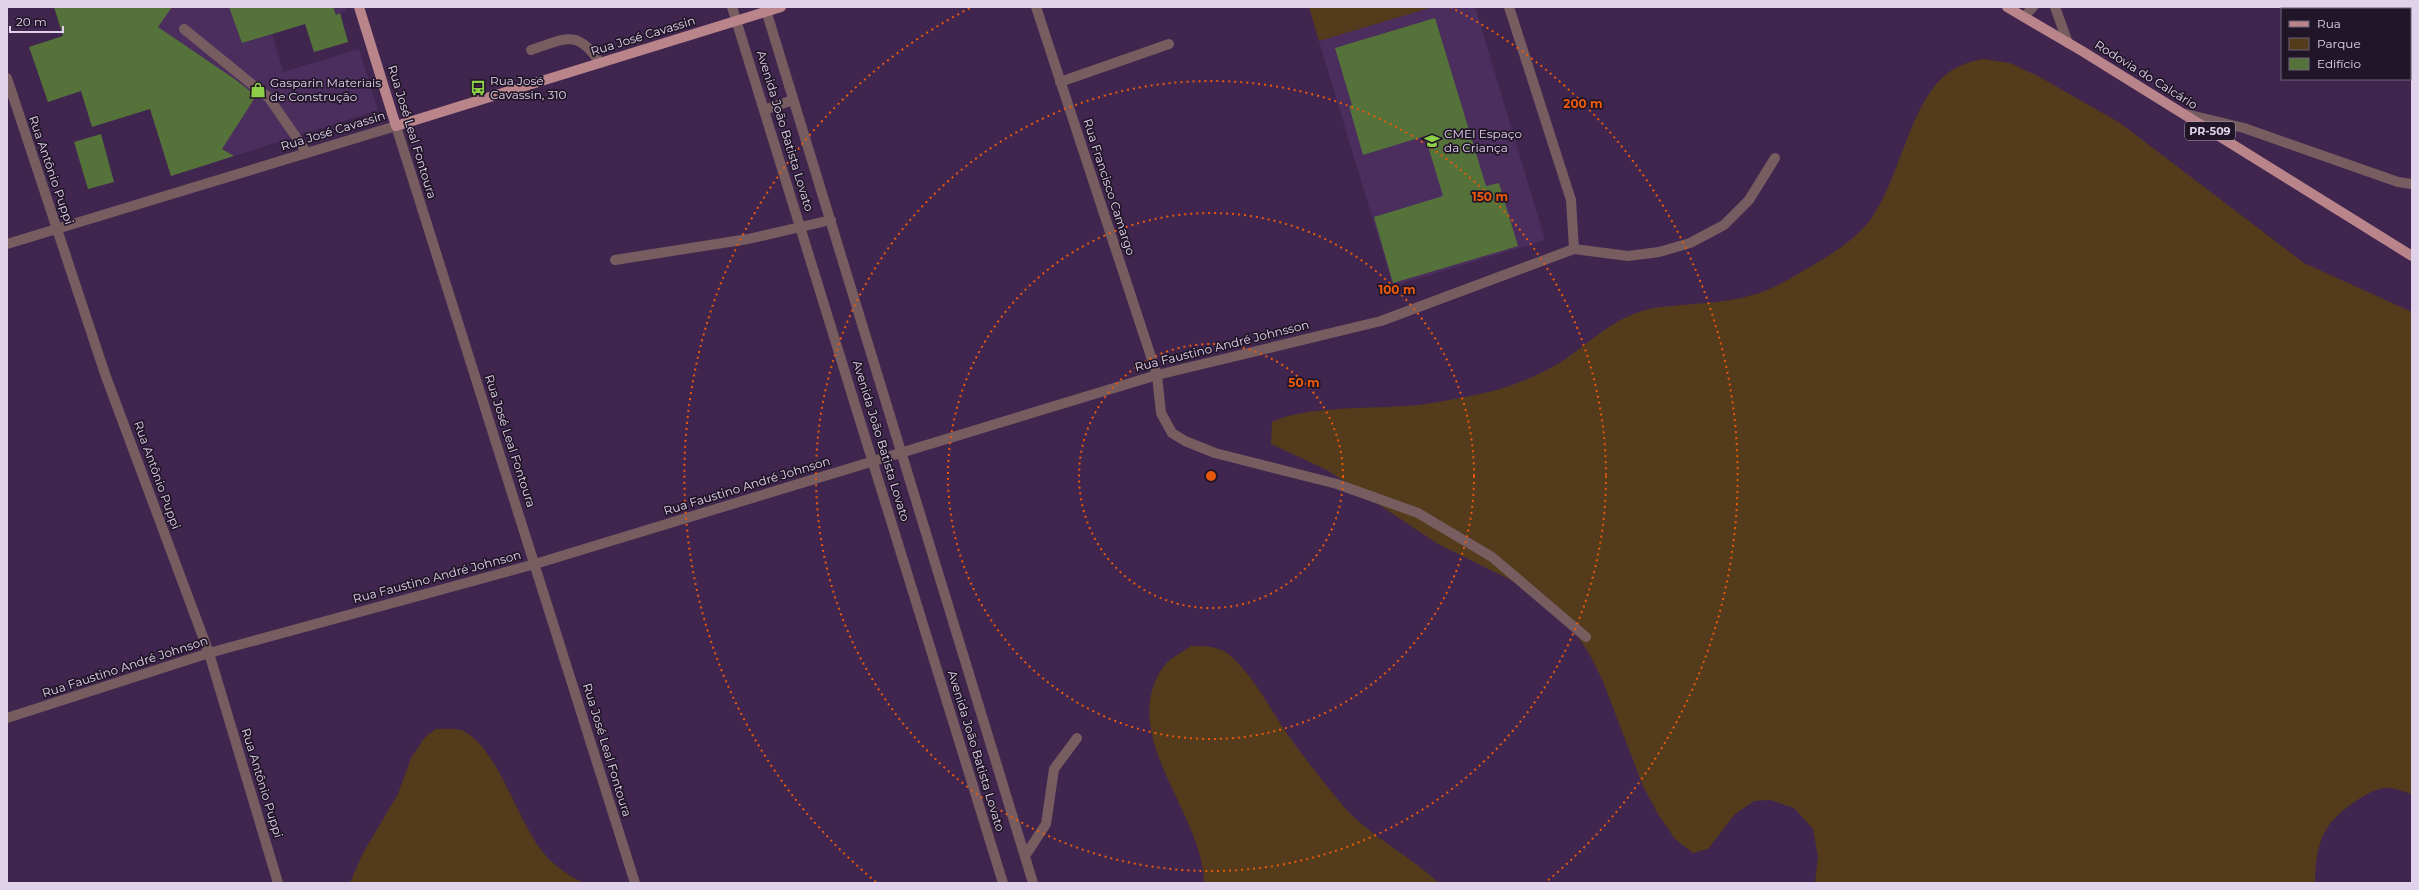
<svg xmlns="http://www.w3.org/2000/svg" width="2419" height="890" font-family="Montserrat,sans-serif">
<rect width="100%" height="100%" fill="#40264f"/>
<path fill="#4c2e5e" d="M160 7H345L346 11 272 34 280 61 283 72 359 49 378 110 171 176 151 111Z
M1433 7H1475L1545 240 1393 286 1319 41Z"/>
<path fill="#533b1c" d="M1309 7H1433L1319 41Z
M1983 59 2010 63 2038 76 2120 123 2304 263 2412 312V794C2404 792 2396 788 2388 788 2379 787 2367 794 2359 799 2323 822 2316 841 2315 883H1815L1818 857 1813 829 1794 808 1770 800 1754 801 1735 814 1708 849 1693 853 1675 839 1658 814 1643 786 1602 679 1589 653 1560 611 1537 593 1438 544 1327 470 1271 444 1272 422C1307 406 1364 409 1403 406 1428 405 1455 399 1480 394 1508 388 1534 378 1559 363 1585 347 1605 325 1634 314 1653 306 1673 306 1693 304 1728 302 1761 297 1791 278 1819 261 1854 244 1873 216 1899 177 1910 109 1941 79 1953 67 1967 62 1983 59Z
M1191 646C1208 646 1221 646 1233 658 1258 682 1273 715 1293 742 1309 764 1327 786 1344 807 1371 837 1409 855 1439 883H1204C1204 814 1115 734 1164 666 1170 658 1183 652 1191 646Z
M436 729C443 729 454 728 461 730 498 745 518 825 546 856 556 867 570 876 583 883H350L363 853 398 794 411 758 425 737Z"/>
<path fill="#547239" d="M54 7H172L158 27 236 80 256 96 222 149 234 156 171 176 150 109 92 127 81 91 48 102 29 47 63 36Z
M229 7H333L336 15 340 13 348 42 314 52 305 24 242 43Z
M1435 18 1486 186 1499 183 1518 246 1393 283 1374 217 1443 196 1425 136 1363 155 1349 106 1352 105 1335 48Z
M101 134 114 182 88 189 74 142Z"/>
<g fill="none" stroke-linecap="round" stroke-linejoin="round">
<path stroke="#775d60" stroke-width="10" d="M732 7 1003 883
M765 7 1033 883
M1036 7 1157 375 1161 413 1172 433 1185 441 1215 453 1337 484 1418 513 1492 557 1586 637
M1509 7 1571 200 1574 249
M2055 7 2068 43
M2024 17 2033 7
M184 29 269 98 307 153
M531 50C565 39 577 28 600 63
M7 78 105 374 209 653 278 883
M1060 82 1169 44
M764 110 793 100
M2186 114 2244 128 2398 182 2412 184
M7 244 396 126 635 883
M615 260 748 239 831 220
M7 718 209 653 535 564 1157 375 1381 321 1574 249 1628 256 1659 252 1690 243 1724 225 1749 200 1775 158
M1025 856 1046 824 1054 769 1077 738"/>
<path stroke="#b9858b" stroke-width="10" d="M359 7 396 126 781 7
M2007 7 2082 51 2412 256"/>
</g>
<g fill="none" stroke="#e8590c" stroke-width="2" stroke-dasharray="2 4">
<circle cx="1211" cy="476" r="132"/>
<circle cx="1211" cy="476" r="263"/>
<circle cx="1211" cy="476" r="395"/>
<path d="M876 882A526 526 0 0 1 972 7M1450 7A526 526 0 0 1 1546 882"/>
</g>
<defs>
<symbol id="bus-bare" viewBox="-9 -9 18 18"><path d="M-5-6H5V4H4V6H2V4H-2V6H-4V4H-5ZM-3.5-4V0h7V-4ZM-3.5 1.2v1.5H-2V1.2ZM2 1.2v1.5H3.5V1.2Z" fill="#8cce45" stroke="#211628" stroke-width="2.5" paint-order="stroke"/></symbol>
<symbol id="shop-bare" viewBox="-9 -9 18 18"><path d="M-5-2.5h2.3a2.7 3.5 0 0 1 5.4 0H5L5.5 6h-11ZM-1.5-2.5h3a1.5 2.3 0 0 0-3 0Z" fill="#8cce45" stroke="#211628" stroke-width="2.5" paint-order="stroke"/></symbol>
<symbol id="school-bare" viewBox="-9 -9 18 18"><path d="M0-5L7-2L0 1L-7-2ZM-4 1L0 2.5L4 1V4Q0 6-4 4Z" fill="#8cce45" stroke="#211628" stroke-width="2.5" paint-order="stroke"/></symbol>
</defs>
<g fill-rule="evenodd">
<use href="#bus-bare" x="467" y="77" width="22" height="22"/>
<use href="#shop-bare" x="247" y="79" width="22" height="22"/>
<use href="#school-bare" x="1421" y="130" width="22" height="22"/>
</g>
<g text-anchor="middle" stroke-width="3.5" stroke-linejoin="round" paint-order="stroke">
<rect fill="#211628" stroke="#a79ab0" stroke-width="1" x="2185" y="122" width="50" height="18" rx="3"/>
<g font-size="11" font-weight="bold" fill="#e1d2eb">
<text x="2210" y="135">PR-509</text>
</g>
<g font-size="12" fill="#e1d2eb" stroke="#211628">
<text transform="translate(643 36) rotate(-17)" y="4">Rua José Cavassin</text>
<text transform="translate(2146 75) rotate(32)" y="4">Rodovia do Calcário</text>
<text transform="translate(333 131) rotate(-17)" y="4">Rua José Cavassin</text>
<text transform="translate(785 131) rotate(73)" y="4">Avenida João Batista Lovato</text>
<text transform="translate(412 132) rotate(73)" y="4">Rua José Leal Fontoura</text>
<text transform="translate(51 170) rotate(71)" y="4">Rua Antônio Puppi</text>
<text transform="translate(1109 187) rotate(72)" y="4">Rua Francisco Camargo</text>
<text transform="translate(1222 346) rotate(-14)" y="4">Rua Faustino André Johnsson</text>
<text transform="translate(510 441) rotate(72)" y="4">Rua José Leal Fontoura</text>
<text transform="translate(881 441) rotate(73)" y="4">Avenida João Batista Lovato</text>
<text transform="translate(157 475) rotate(70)" y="4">Rua Antônio Puppi</text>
<text transform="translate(747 486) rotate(-17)" y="4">Rua Faustino André Johnson</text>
<text transform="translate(437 577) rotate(-15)" y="4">Rua Faustino André Johnson</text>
<text transform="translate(125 667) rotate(-18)" y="4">Rua Faustino André Johnson</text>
<text transform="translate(607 750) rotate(73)" y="4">Rua José Leal Fontoura</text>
<text transform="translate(976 751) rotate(73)" y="4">Avenida João Batista Lovato</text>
<text transform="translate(262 783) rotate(73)" y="4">Rua Antônio Puppi</text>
</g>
<g font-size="12" fill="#e1d2eb" stroke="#211628" text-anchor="start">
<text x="490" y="85">Rua José<tspan x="490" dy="14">Cavassin, 310</tspan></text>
<text x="270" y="87">Gasparin Materiais<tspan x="270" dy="14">de Construção</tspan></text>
<text x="1444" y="138">CMEI Espaço<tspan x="1444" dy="14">da Criança</tspan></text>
</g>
</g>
<circle cx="1211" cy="476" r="6" fill="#e8590c" stroke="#211628" stroke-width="2"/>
<g font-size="12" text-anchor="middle" font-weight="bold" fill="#e8590c" stroke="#211628" stroke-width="3.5" stroke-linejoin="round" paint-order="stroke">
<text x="1583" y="108">200 m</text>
<text x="1490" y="201">150 m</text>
<text x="1397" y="294">100 m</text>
<text x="1304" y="387">50 m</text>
</g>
<rect width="2419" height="890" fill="none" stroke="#e1d2eb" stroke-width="16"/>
<rect x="2281" y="8" width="130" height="72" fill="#211628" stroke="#6e6176"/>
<rect x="2289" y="21" width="20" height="6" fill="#b9858b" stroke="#6e6176"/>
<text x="2317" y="28" font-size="12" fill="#e1d2eb">Rua</text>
<rect x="2289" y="38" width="20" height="12" fill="#533b1c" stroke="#6e6176"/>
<text x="2317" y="48" font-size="12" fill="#e1d2eb">Parque</text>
<rect x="2289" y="58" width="20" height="12" fill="#547239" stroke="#6e6176"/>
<text x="2317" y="68" font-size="12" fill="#e1d2eb">Edifício</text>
<path d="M10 26v6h53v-6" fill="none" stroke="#e1d2eb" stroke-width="2"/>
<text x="16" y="26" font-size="12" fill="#e1d2eb" stroke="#211628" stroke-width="3" paint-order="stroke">20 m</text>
</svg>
